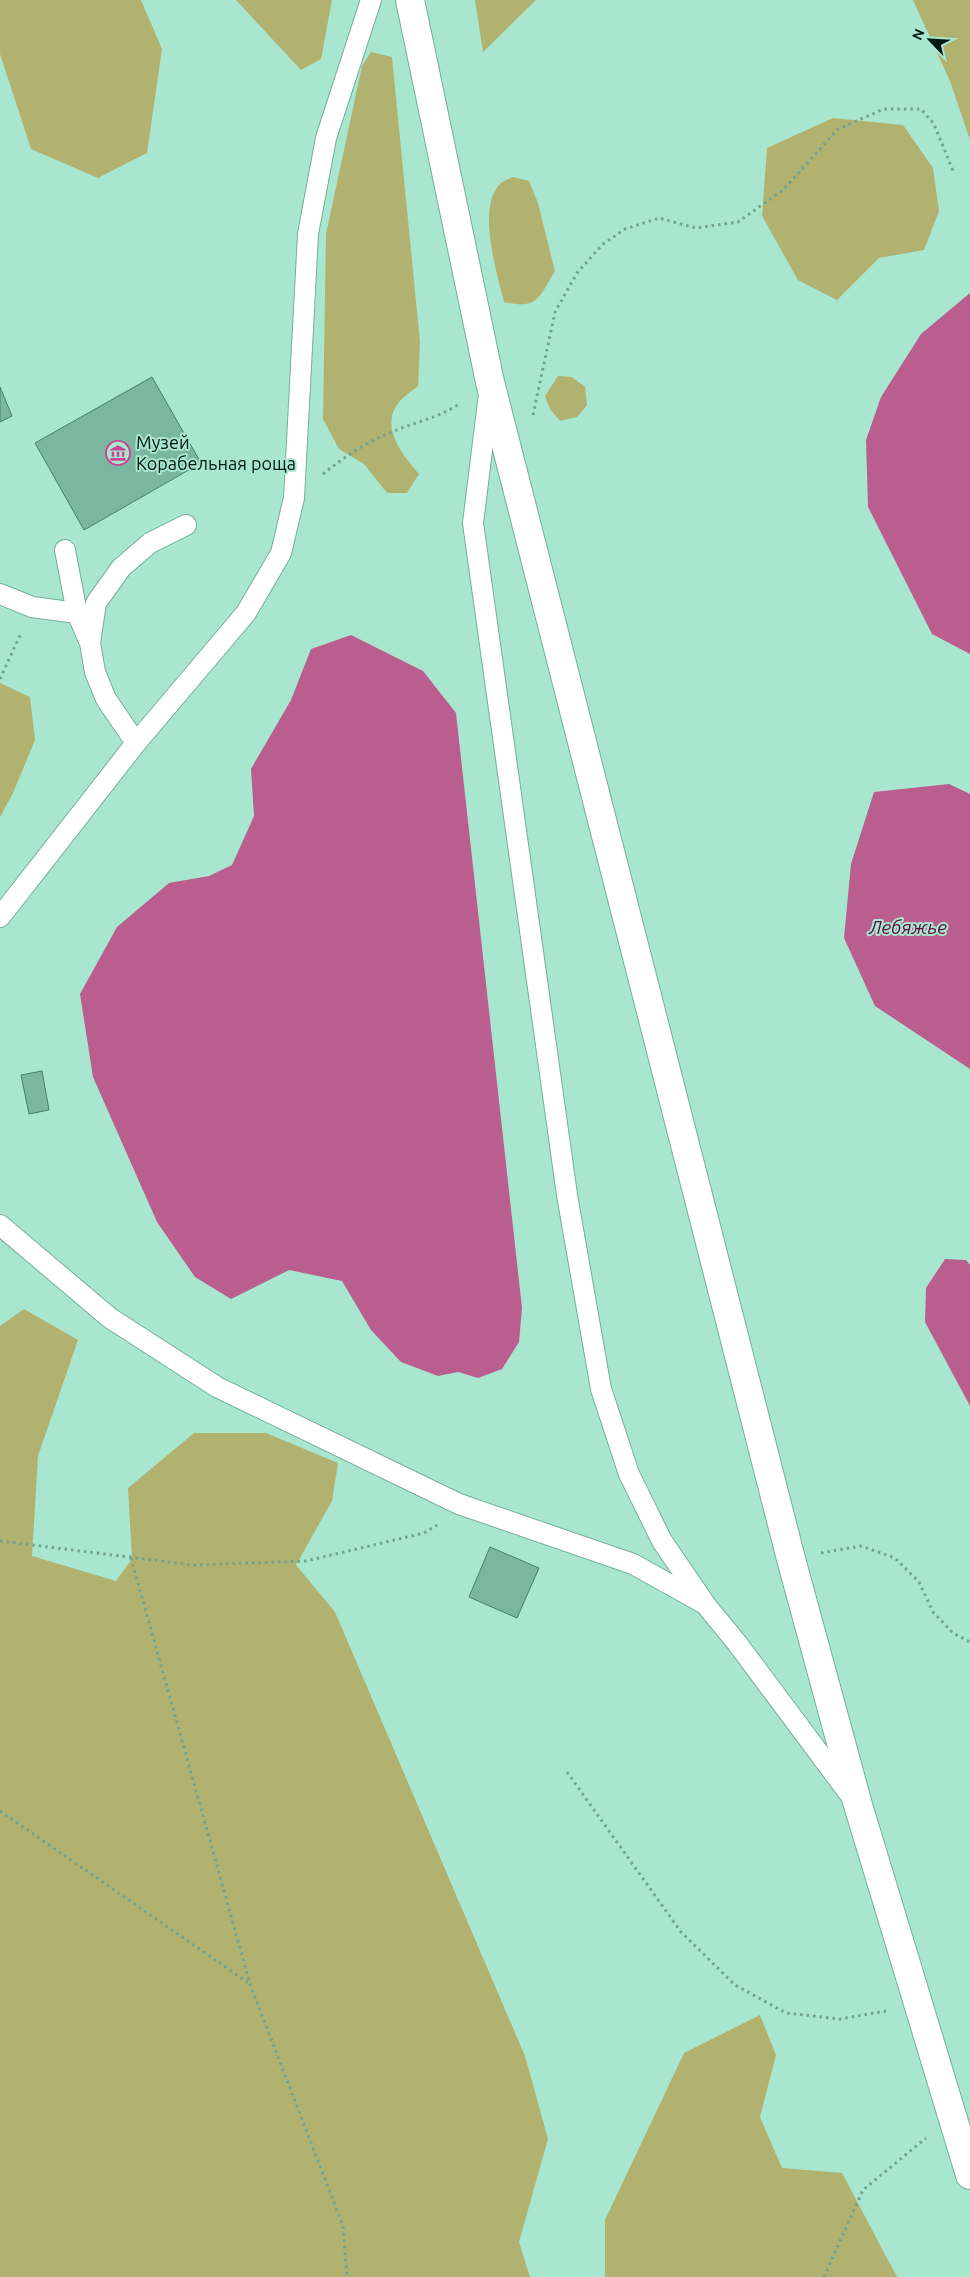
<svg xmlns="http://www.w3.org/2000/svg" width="970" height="2277" font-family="Ubuntu,sans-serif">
<rect width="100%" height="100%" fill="#a9e6cf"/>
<path fill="#b1b26f" d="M0 0H141L162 49 147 153 98 178 31 149 0 54Z
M236 0H332L321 59 301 70Z
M475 0H536L483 52Z
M913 0H970V140L950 81Z
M371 52 392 57 420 342 418 386C412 391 404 396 400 401 378 426 403 455 419 474L407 493H387L364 464 339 449 323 419 326 234 362 66Z
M833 118 903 125 933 168 939 211 924 250 879 258 837 300 798 280 762 216 767 148Z
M513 177 529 181 538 203 555 271C539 297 538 310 504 302 497 273 477 210 499 185 502 181 509 179 513 177Z
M558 376 572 377 585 387 587 405 577 417 560 421 550 409 545 396Z
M0 683 30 697 35 740 13 793 0 817Z
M24 1309 78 1340 38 1456 32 1556 116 1581 132 1559 128 1488 194 1433H266L338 1463 332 1501 296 1565 335 1612 525 2056 548 2139 519 2242 530 2277H0V1326Z
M760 2015 776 2055 760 2117 782 2168 842 2173 897 2277H605V2220L684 2053Z"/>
<path fill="#b95e8e" d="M970 293V654L932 634 868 507 866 440 881 397 921 334Z
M351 635 423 671 456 713 522 1308 519 1342 502 1369 478 1378 458 1372 438 1376 401 1362 371 1330 342 1281 289 1270 231 1299 195 1277 157 1222 93 1077 80 994 117 927 169 883 209 876 232 865 254 816 251 769 291 700 311 649Z
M949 784 970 794V1069L875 1006 844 938 851 864 874 792Z
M945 1259 966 1260 970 1265V1406L925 1322 926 1288Z"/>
<path fill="#7bb7a0" stroke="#45806b" d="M152 377 201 463 84 530 35 443Z
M0 387 12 416 0 422Z
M42 1071 49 1110 29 1114 21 1075Z
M490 1547 539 1568 517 1618 469 1597Z"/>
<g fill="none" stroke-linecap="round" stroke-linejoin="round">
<defs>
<path id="lane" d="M489 394 473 523 567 1195 601 1389 629 1474 662 1541 705 1604
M65 550 77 613
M0 594 32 607 77 613 90 643
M136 743 106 699 95 672 90 643 96 603 121 568 150 543 186 525
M0 917 136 743 246 613 281 553 294 498 308 234 326 138 371 0
M0 1225 110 1318 217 1387 459 1504 633 1564 705 1604 737 1643 851 1796"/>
<path id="secondary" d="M410 0 490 382 791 1559 858 1805 970 2175"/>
</defs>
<use href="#lane" stroke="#74af99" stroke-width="22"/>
<use href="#secondary" stroke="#74af99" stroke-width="30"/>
<path stroke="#72a290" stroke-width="3" stroke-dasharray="2.5 4" stroke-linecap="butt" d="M533 415 555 312 577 273 602 245 625 229 659 218 696 228 738 222 783 190 838 129 884 109H921L934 124 953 171
M323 474C342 459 363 444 385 435 410 423 437 419 459 404
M0 679 21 633
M0 1541 193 1565 306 1561 424 1533 437 1525
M821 1553 861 1546 895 1558 919 1582 933 1612 953 1633 970 1642
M131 1558 250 1984 343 2226 347 2277
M567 1772 681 1932 735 1985 786 2013 840 2019 886 2011
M0 1811 250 1984
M824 2277 863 2190 926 2138"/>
<use href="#lane" stroke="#fff" stroke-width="20"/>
<use href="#secondary" stroke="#fff" stroke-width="28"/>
</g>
<defs>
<symbol id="museum-ring" viewBox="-11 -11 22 22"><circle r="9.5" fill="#a9e6cf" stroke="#c94790" stroke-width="1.5"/><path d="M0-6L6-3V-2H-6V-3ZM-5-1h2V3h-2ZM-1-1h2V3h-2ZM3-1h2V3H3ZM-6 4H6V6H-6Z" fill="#c94790"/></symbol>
</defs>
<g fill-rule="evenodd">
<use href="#museum-ring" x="104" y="439" width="28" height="28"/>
</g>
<g text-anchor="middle" stroke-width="4" stroke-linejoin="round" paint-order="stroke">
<g font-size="18" fill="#031a13" stroke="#a9e6cf" text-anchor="start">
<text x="136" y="449">Музей<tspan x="136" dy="21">Корабельная роща</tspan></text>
</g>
<g font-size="19" font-style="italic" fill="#620c41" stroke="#a9e6cf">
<text x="908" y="934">Лебяжье</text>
</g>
</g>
<g transform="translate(930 40) rotate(295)" stroke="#a9e6cf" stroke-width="4" paint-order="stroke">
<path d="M0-4L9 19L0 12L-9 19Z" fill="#031a13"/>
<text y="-8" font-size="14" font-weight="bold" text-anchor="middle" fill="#031a13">N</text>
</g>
</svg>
